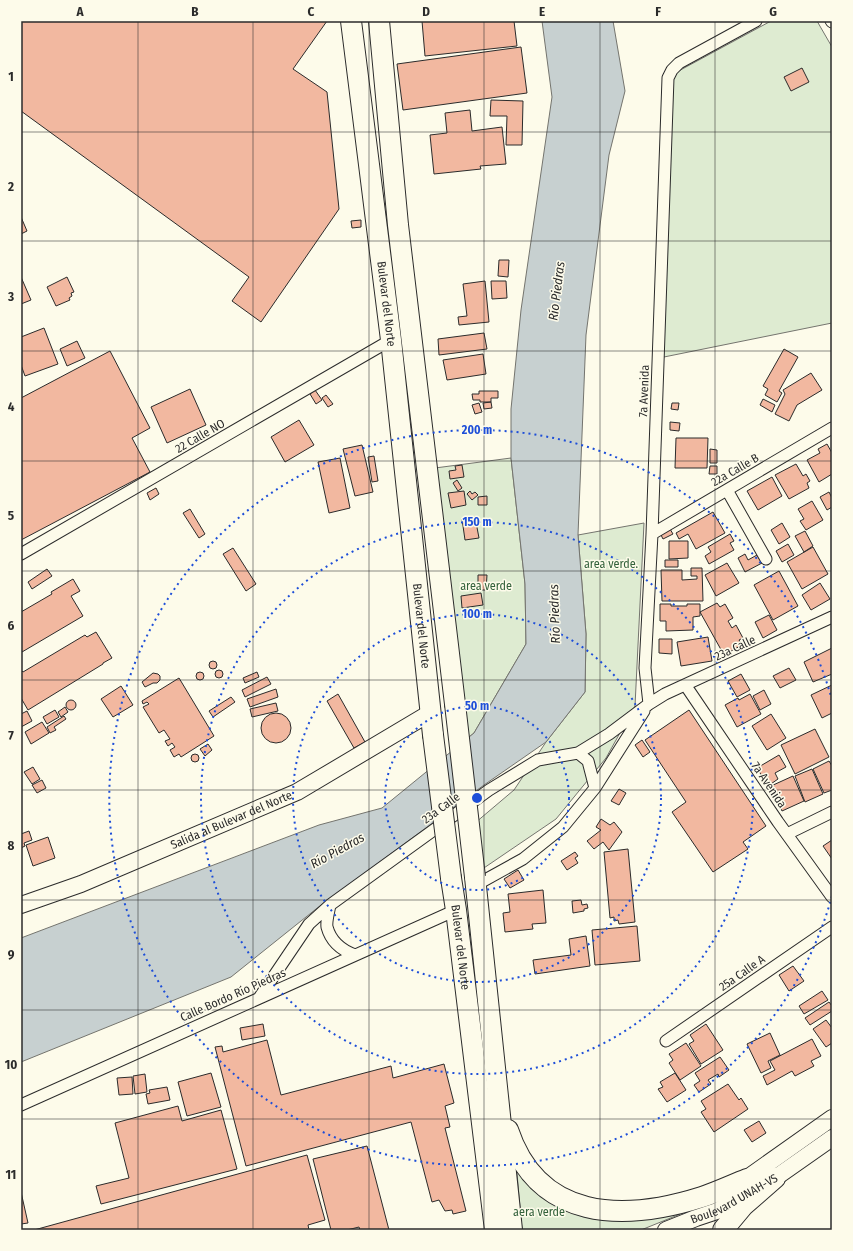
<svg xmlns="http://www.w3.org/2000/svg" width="853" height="1251" font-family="'Fira Sans Condensed',sans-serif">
<rect width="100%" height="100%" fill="#fdfbea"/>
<path fill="#deebd1" stroke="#74746e" d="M771 21H817L832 47V323L659 358 673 74Z
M511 458 525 584 526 644 474 733 464 741 435 468Z
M644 523 635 706 606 758 556 819 478 872 475 823 514 790 546 742 585 692 586 634 578 535Z
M516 1162 560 1205H697L678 1215 641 1230H522Z"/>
<path fill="#c7d0d0" stroke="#74746e" d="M542 21H613L625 91 609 155 586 335 578 535 586 634 585 692 546 742 484 785 316 909 231 977 21 1062V938L319 825 382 808 474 733 526 644 525 584 511 458V409L521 310 552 97Z"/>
<path fill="#f2b8a0" stroke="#2b2b2b" d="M21 21H327L293 69 327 92 339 209 261 322 232 301 249 277 21 111Z
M422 21H514L517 46 425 56Z
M521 47 527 93 403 110 397 64Z
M802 68 809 82 791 91 784 77Z
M491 100 523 101 522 145H506L507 116H490Z
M470 110 472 131 502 127 506 164 480 166 481 169 434 174 430 135 447 133 445 113Z
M21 217 27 231 21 234Z
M361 220V227L352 228 351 221Z
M499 260H509L508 277 498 276Z
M21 277 31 300 21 304Z
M67 277 74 292 71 293 72 296 69 298 70 300 56 306 47 287Z
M485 281 489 322 459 325 458 317 467 316 463 284Z
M491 281H506L507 298 492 299Z
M44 328 58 364 25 376 21 365V337Z
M484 333 487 349 439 355 438 339Z
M77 341 85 358 67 366 60 349Z
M784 349 798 357 779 391 782 393 777 402 765 395 768 389 763 386Z
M110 351 150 428 132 438 150 472 21 540V398Z
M483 354 486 374 447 380 443 360Z
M811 373 822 390 797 405 789 421 775 414 785 394 783 390Z
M190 389 206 425 167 443 151 407Z
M315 390 322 400 316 404 310 394Z
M479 391H498V398H491V402H480V400H473L472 394H479Z
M326 395 333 404 328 407 322 398Z
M763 399 775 405 772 412 760 405Z
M491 402 492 408 484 409 483 403Z
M479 403 482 412 475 414 472 405Z
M672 403H679L678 410 671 409Z
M299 420 314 445 285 462 271 437Z
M670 422 680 423 679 431 670 430Z
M676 438H708L707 468H675Z
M827 444 832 453V474L819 482 807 460 820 453 818 449Z
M362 445 373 492 355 496 343 449Z
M710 449 717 450V463H710Z
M374 456 378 481 372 482 368 457Z
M340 458 350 508 329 513 318 462Z
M796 464 803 476 806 474 810 481 807 483 809 488 789 499 775 475Z
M462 465 464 477 450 479 449 471 456 470 455 466Z
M710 466H717V474H709Z
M772 477 782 496 758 510 747 491Z
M457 480 462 488 458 491 453 483Z
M156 488 159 494 150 500 147 493Z
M464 491 466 505 451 508 448 493Z
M470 491 472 494 475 492 478 495 472 500 467 494Z
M829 492 832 498V507L827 510 820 497Z
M487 496V505H478V497Z
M812 501 823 520 806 530 800 521 804 519 798 509Z
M190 509 205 534 199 538 183 513Z
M713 512 725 533 696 549 688 534 679 539 676 533Z
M475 517 479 538 465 540 462 519Z
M782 523 790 537 779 544 771 530Z
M670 529 673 534 663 539 661 535Z
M805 531 813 546 804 552 795 536Z
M730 534 734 541 730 543 734 550 709 564 705 556 711 552 708 547Z
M669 541H688V558L669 559Z
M788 544 794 555 782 562 776 551Z
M813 547 828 574 802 589 787 562Z
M233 548 256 584 246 591 223 554Z
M745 554 748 560 757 555 762 563 745 572 738 558Z
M665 560H678V567H665Z
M727 563 739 583 716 596 705 575Z
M691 568H702L703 601H662L661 570H682V580L697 579V576H691Z
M47 569 52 576 32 589 28 582Z
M779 571 798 606 773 620 754 585Z
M478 575H487L486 590H478Z
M73 579 80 591 71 596 83 616 22 652 21 650V612L52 594 51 592Z
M820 583 830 599 811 610 802 595Z
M481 593 483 605 462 608 461 596Z
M717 603 720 607 725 604 733 618 728 621 732 628 736 625 743 638 739 640 742 645 724 655 700 612Z
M660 604H671V606H687V604H700V616L693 617V630L666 631V621H660Z
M769 615 777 630 763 638 755 622Z
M96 632 112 658 103 663V664L28 710 21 698V672L22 671 23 672 85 635 87 637Z
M708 637 712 661 681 666 677 642Z
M659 639H672V654L659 653Z
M832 648V674L813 682 804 662Z
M209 665a4 4 0 1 1 8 0a4 4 0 1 1-8 0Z
M789 668 796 680 780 688 773 676Z
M215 674a4 4 0 1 1 8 0a4 4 0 1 1-8 0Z
M257 672 259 677 245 683 243 678Z
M196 676a4 4 0 1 1 8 0a4 4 0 1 1-8 0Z
M153 673 158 674 160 676V680L157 683H153L145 687 142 682Z
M741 674 750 690 737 697 728 681Z
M267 677 271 684 245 697 242 690Z
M179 678 214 736 181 757 179 754 174 757 170 750 175 747 172 743 168 746 165 741 170 739 164 730 159 733 143 707 149 704 147 702 143 704 142 701Z
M832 685V713L822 718 811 695Z
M121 686 133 705 113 717 101 699Z
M276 689 278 697 250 707 247 699Z
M764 690 771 704 760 710 753 696Z
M338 694 365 742 354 748 327 701Z
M750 694 761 714 737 727 725 705 738 698 739 700Z
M231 697 235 702 213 717 209 711Z
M66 705a5 5 0 1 1 10 0a5 5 0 1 1-10 0Z
M276 703 278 711 252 717 250 709Z
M65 707 68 712 61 717 58 712Z
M55 710 59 717 47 724 43 717Z
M689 710 766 826 743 842 748 849 713 872 672 812 686 802 645 740Z
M27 711 32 721 21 727V714Z
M261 728a15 15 0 1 1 30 0a15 15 0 1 1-30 0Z
M771 714 786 738 767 750 752 726Z
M64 716 66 719 54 727 56 730 50 733 47 727Z
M42 722 49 733 31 744 25 732Z
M815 729 829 757 795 774 781 745Z
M642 740 650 752 643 757 635 745Z
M208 744 212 750 205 756 200 749Z
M191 758a4 4 0 1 1 8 0a4 4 0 1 1-8 0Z
M779 755 786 767 775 773 778 779 768 786 757 768Z
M829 761 832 766V790L824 793 813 769Z
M33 767 40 779 32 784 24 772Z
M812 769 823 794 805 802 795 776Z
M793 776 804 801 782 811 771 786Z
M42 780 46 788 37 793 32 785Z
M619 789 626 793 619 805 611 801Z
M601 819 610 825 614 822 622 832 609 850 603 842 594 849 587 841 601 830 596 827Z
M29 831 32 840 24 843 25 846 21 848V834Z
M48 837 55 858 33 866 26 845Z
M832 840V859L823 846Z
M628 849 635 922 619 924 618 920 614 921V917L610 918 604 852Z
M575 852 578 856 575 858 578 863 567 870 561 861Z
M518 870 524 880 510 888 504 879Z
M543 890 546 923 532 924 533 929 505 932 503 913 510 912 508 894Z
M581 900 582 905 587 904 588 908 584 909V911L573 913 572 901Z
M637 926 640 961 595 965 592 930Z
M586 936 590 966 535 974 533 960 571 955 569 939Z
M793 966 804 981 789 991 779 975Z
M822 991 828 1000 804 1014 799 1006Z
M829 1002 832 1006V1011L810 1025 805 1018Z
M826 1020 832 1028V1043L826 1047 813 1029Z
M263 1024 265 1036 242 1040 240 1028Z
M706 1024 723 1050 701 1064 689 1044 694 1041 690 1035Z
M770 1033 780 1055 768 1061 771 1068 761 1073 747 1044Z
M812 1039 821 1056 811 1061 814 1066 795 1076 792 1071 767 1085 763 1076 775 1070 770 1061Z
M267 1040 281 1095 391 1066 393 1078 444 1064 454 1103 445 1106 450 1127 445 1128 466 1211 453 1214 452 1210 445 1211 439 1200 432 1202 411 1122 246 1166 215 1047 222 1046 223 1052Z
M686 1043 701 1066 680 1080 669 1063 673 1060 669 1054Z
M720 1057 729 1070 719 1077 718 1074 708 1080 711 1084 699 1092 694 1085 700 1081 695 1073Z
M211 1073 221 1107 187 1116 178 1082Z
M675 1073 686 1090 667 1102 658 1089 663 1087 660 1082Z
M145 1074 147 1092 135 1094 133 1076Z
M132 1077 133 1094 119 1095 117 1078Z
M728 1084 739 1100 741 1098 748 1109 714 1132 701 1112 706 1109 701 1101Z
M167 1087 170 1100 148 1104 146 1094 150 1093 149 1090Z
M178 1106 182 1121 221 1110 237 1169 101 1204 96 1186 129 1178 115 1123Z
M759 1121 766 1133 752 1142 744 1130Z
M367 1146 389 1230H360L359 1227 347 1230H331L313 1159Z
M307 1155 325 1220 308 1225 309 1230H34Z
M21 1192 28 1223 21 1224Z"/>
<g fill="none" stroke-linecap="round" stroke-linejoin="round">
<defs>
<path id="street" d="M831 21 832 22
M727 490 766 559
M652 534 832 428
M21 554 391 340
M686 686 778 822 832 897
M649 704 645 668 652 534 668 78 672 70 679 63 756 21
M578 753 588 761 595 788
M787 834 832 812
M476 885 523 859 563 827 595 788 644 711
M355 955C341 950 331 942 327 927 326 921 329 911 330 905L489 790 538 760 578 753 609 734 649 704 665 694 832 617
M259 998 309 924 330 905
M666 1041 832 927
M21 1105 456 910"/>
<g id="secondary">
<path id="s1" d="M21 905 81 884 297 792 430 713"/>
<path d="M736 1186 832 1118"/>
<path id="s2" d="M666 1230 696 1218 717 1211 775 1178 832 1138"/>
</g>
<g id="highway">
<path id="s3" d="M351 21 391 340 433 735"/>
<path d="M379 21 398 225 455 704"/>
<path d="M475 877 512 1230"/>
<path id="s4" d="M451 878 456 910 495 1230"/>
<path d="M508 1130C538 1221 623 1222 702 1197 717 1192 732 1185 747 1179"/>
<path d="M723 1230 743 1206 775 1178"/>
</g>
</defs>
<use href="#street" stroke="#2b2b2b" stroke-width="13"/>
<use href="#secondary" stroke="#2b2b2b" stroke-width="18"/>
<use href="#highway" stroke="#2b2b2b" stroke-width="22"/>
<use href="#street" stroke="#fdfbea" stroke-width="11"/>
<use href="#secondary" stroke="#fdfbea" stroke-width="16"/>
<use href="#highway" stroke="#fdfbea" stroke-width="20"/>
<defs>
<path id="highway-bridge" d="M455 704 475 877
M433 735 451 878"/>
</defs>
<use href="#highway-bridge" stroke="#2b2b2b" stroke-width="22" stroke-linecap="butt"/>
<use href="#highway-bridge" stroke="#fdfbea" stroke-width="20"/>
</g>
<path fill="none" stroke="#2b2b2b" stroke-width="1" stroke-opacity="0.55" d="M138 21V1230M253 21V1230M369 21V1230M484 21V1230M600 21V1230M715 21V1230M21 132H832M21 241H832M21 351H832M21 461H832M21 571H832M21 680H832M21 790H832M21 900H832M21 1010H832M21 1119H832"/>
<g fill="none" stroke="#1d4ed8" stroke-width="2" stroke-dasharray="2 4">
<circle cx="477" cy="798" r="92"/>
<circle cx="477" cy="798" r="184"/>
<circle cx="477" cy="798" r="276"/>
<path d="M832 896A368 368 0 1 1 832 700"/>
</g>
<g text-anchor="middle" stroke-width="3" stroke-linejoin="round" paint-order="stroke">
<g font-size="12" fill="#2b2b2b" stroke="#fdfbea">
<text dy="4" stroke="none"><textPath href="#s3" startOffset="285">Bulevar del Norte</textPath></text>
<text transform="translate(644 391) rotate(-88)" y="4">7a Avenida</text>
<text transform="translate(200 436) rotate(-30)" y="4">22 Calle NO</text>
<text transform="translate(735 470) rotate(-30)" y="4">22a Calle B</text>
<text dy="4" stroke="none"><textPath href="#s3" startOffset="609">Bulevar del Norte</textPath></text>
<text transform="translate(735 648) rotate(-25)" y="4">23a Calle</text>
<text transform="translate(769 785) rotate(56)" y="4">7a Avenida</text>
<text transform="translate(441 808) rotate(-36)" y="4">23a Calle</text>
<text dy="4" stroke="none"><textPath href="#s1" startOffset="227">Salida al Bulevar del Norte</textPath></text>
<text dy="4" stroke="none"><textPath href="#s4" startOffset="70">Bulevar del Norte</textPath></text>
<text transform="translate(742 973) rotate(-35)" y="4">25a Calle A</text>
<text transform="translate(233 995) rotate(-24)" y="4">Calle Bordo Río Piedras</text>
<text dy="4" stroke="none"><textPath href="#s2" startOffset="75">Boulevard UNAH-VS</textPath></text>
</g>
<g font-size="12" fill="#34623c" stroke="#fdfbea">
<text x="611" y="568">area verde.</text>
<text x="486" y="590">area verde</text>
<text x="539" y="1216">aera verde</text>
</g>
<g font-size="13" font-style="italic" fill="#2b2b2b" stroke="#fdfbea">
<text transform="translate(556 291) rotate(-83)" y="5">Río Piedras</text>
<text transform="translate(554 614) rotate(-92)" y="5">Río Piedras</text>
<text transform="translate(337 850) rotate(-29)" y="5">Río Piedras</text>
</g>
</g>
<circle cx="477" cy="798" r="6" fill="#1d4ed8" stroke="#fdfbea" stroke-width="2"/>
<g font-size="12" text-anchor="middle" font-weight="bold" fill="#1d4ed8" stroke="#fdfbea" stroke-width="3" stroke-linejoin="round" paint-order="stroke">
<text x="477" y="434">200 m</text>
<text x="477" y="526">150 m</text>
<text x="477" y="618">100 m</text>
<text x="477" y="710">50 m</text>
</g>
<rect width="853" height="1251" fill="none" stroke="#fdfbea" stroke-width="44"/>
<rect x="22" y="22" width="809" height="1207" fill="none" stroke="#2b2b2b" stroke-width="1.5"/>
<g font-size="13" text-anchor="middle" font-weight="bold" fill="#2b2b2b">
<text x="80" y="16">A</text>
<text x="195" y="16">B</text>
<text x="311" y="16">C</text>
<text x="426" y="16">D</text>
<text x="542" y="16">E</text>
<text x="658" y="16">F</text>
<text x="773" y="16">G</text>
<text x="11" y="81">1</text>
<text x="11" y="191">2</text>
<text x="11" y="301">3</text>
<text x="11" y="411">4</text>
<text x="11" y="520">5</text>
<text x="11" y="630">6</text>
<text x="11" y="740">7</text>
<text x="11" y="850">8</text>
<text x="11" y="959">9</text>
<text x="11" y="1069">10</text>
<text x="11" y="1179">11</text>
</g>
</svg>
